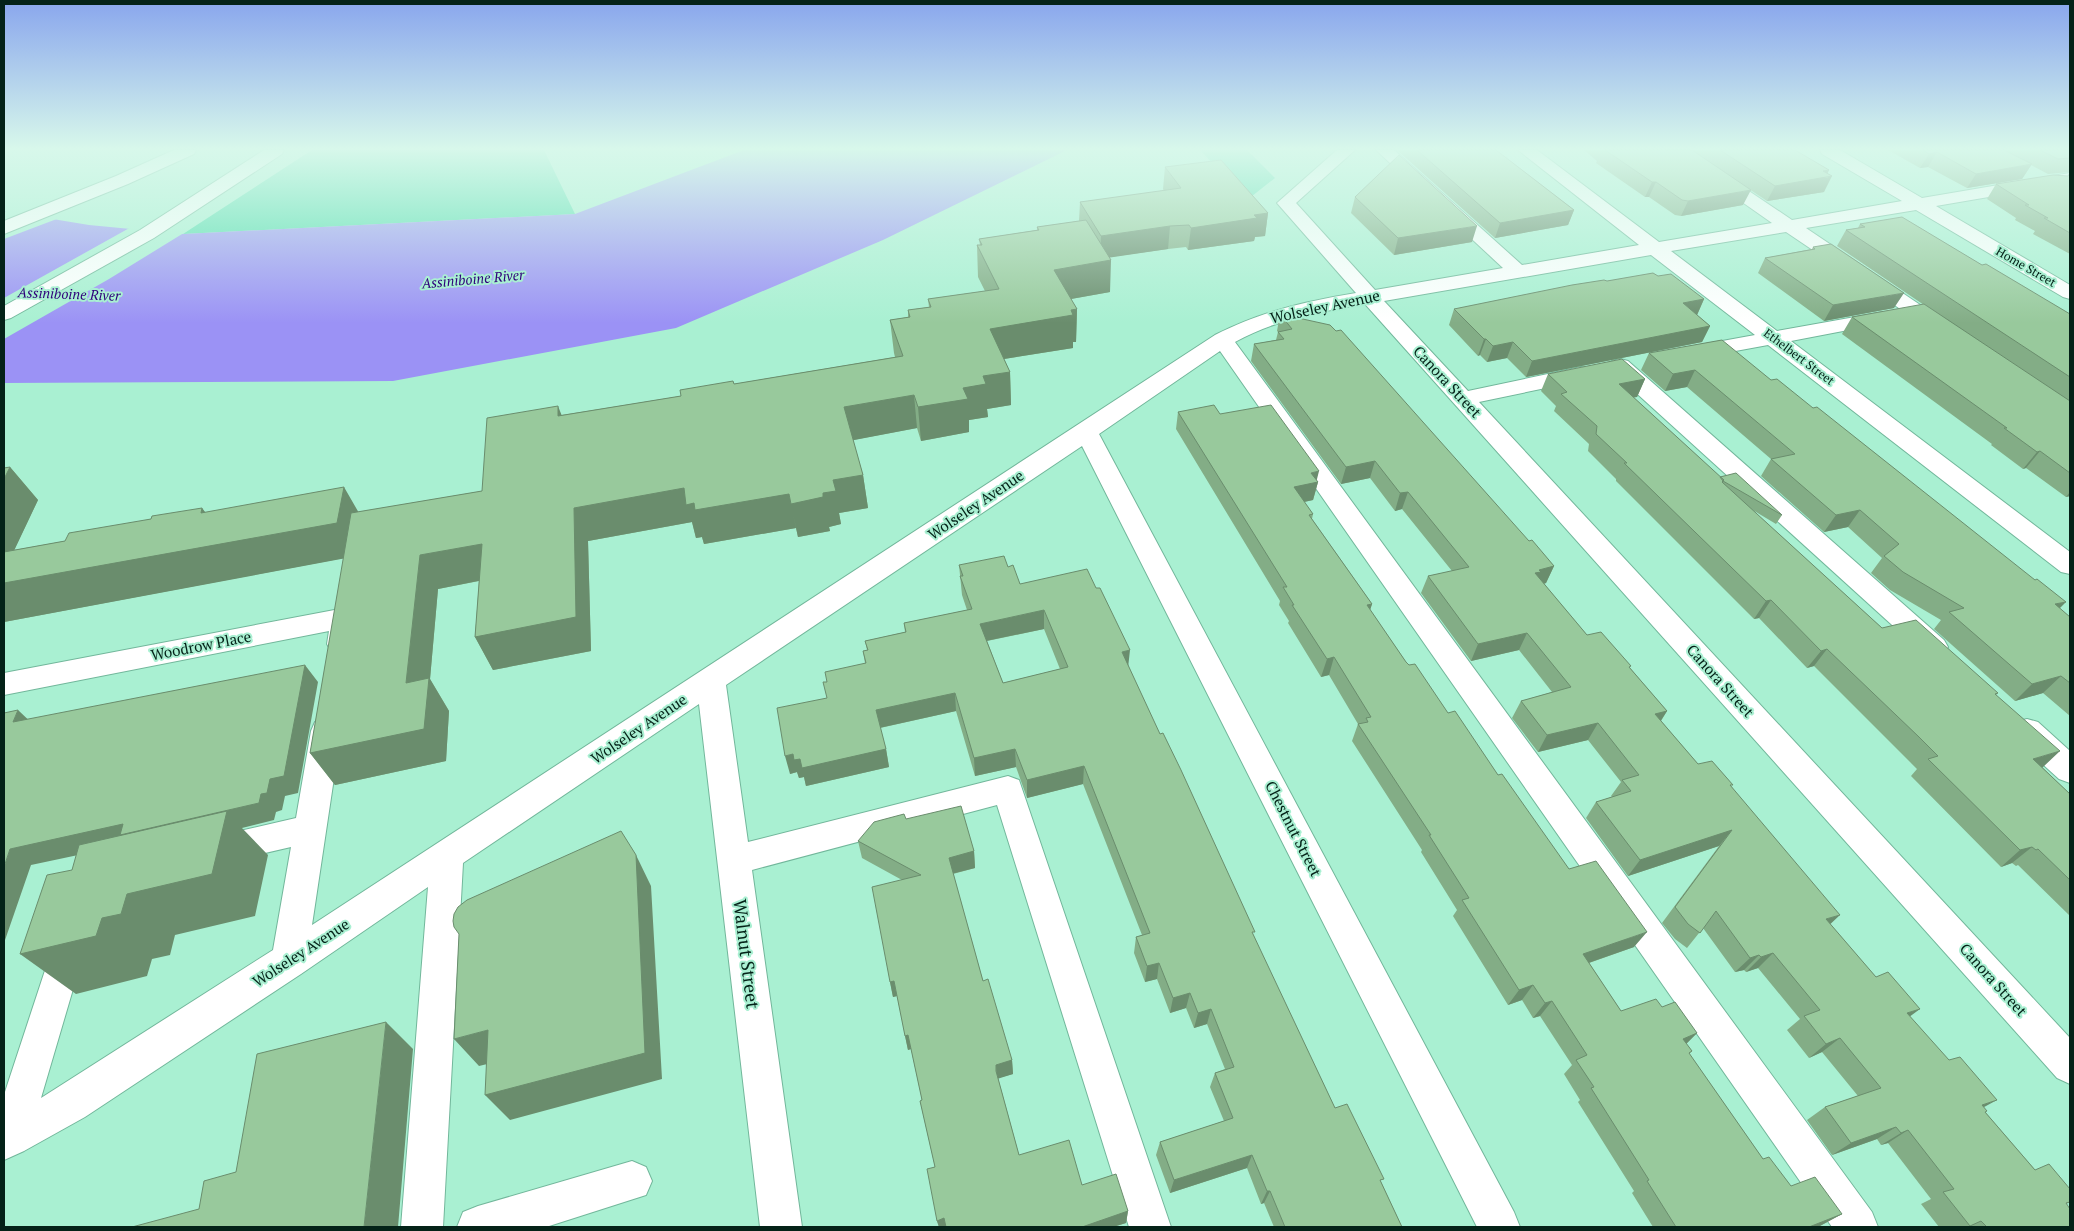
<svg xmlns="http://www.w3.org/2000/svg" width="2074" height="1231" font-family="'PT Serif',serif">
<rect width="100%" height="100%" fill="#a9f0d2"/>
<path fill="#4fdcac" d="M312 150H544L575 214 183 234Z
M1200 150H1247L1275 178 1247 200Z"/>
<path fill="#9b92f5" d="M744 150H1067L883 240 676 328 393 381 4 383V211L89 225 183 234 575 214Z"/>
<path fill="#a9f0d2" d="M9 210 62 217 4 239V212Z
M133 226 187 231 109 279 4 339V298Z"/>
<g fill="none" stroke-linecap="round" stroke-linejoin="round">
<defs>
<path id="minor" d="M1337 150H1355L1296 203 1375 290 1503 268 1376 150H1394L1522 265 1639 245 1518 150H1537L1659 242 1772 223 1668 150H1688L1792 220 1902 201 1822 154 1820 150H1840L1922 198 2070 173V183L1936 206 2070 285V299L2063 297 1916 210 1806 228 1947 323 1950 327 1947 331 1940 333 1933 331 1786 232 1671 251 1777 331 1883 312 1890 314 1893 318 1890 322 1791 341 2070 552V574L2061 572 1768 345 1692 359 1684 358 1681 353 1684 348 1755 335 1651 255 1384 301 1468 391 1581 367 1589 369 1592 374 1589 379 1479 402 2070 1038V1084L2057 1078 1365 304C1320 312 1276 319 1235 342L1872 1212 1878 1227H1832L1220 351 1099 434 1514 1212 1520 1227H1477L1082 446 726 685 748 842 1008 776 1019 780 1171 1227H1129L997 805 752 870 802 1227H760L699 704 463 863 443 1227H401L428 887 301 974 85 1117 24 1151 4 1160V1095L57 934 69 929 81 934 86 945 41 1098 273 950 291 847 218 864 206 860 202 850 206 840 218 836 296 818 311 731 315 722 326 719 337 722 341 731 312 925 1215 335C1263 311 1303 302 1356 293L1277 203Z
M1620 359 1628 361 1944 640 1948 647 1944 654 1934 658 1924 654 1612 371 1609 366 1612 361Z
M345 608 355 611C361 622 357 640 351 651L341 655 331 651 327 644 329 631 4 695V673Z
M2027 719 2038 722 2070 751V783L2059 779 2016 740 2012 731 2016 722Z
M632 1161 646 1167 652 1181 646 1195 546 1227H457L463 1212 478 1206Z"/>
<path id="major" d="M174 150H196L194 154 128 184 4 234V221L116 176Z
M264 150H284L282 154 154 238 11 318 4 320V306L140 230Z"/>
</defs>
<use href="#minor" stroke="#72b79b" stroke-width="2"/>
<use href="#major" stroke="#72b79b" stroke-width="2"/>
<use href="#minor" fill="#fff" fill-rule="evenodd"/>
<use href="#major" fill="#fff" fill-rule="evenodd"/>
</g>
<path fill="#83ad86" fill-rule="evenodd" d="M1397 150H1496L1574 210 1568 225 1495 238Z
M1584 150H1795L1829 170 1827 174 1824 192 1767 201 1737 181 1743 205 1681 216 1675 215 1649 197H1645L1596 163 1597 161Z
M1888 150H2070V172L2048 174 2031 165 2022 179 1967 188 1928 167 1920 168Z
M1165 167 1268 213 1265 236 1255 237 1254 241 1188 250 1186 247 1168 249 1110 257V292L1071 299 1077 309 1076 342H1073V348L1004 359 1010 372 1011 405 987 409 988 417 969 420V432L921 441 917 428 853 440 863 475 868 508 839 513 841 524 829 527 830 531 798 537 796 528 704 544 702 537 696 538 692 522 588 541 591 651 493 670 475 637 479 581 438 589 430 679 449 711 446 761 335 785 310 753 344 558 4 622V468L10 467 38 500 14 550 65 541 151 519 202 508 205 512H358L482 491 562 415 681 396 734 384 895 357 894 353 890 320 908 317V310L929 307 928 299 985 291 978 277 977 245H980L979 239 1037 230V227L1079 221 1080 202 1164 191 1163 189Z
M2070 173V254L2033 234 2035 231 2015 220 2016 218 1987 199 1996 184 2068 176Z
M1355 197 1472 242 1394 255 1351 213Z
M1860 224 1982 265 2070 314V496L2066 497 2026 468 2023 469 1991 445 1992 444 1842 334 1852 317 1924 305 1837 246 1846 230 1858 228Z
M1813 247 1894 308 1824 321 1758 273 1765 258 1812 249Z
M1658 276 1704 299 1697 315 1710 326 1702 342 1526 377 1507 358 1487 362 1480 355 1478 356 1449 325 1454 309 1607 281Z
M1280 314 1529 541 1554 566 1546 583 1544 584 1587 635 1630 668 1667 711 1661 721 1698 764 1731 786 1830 924 1910 1017 1984 1107 1985 1112 2035 1170 2070 1189V1202L2066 1204 2070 1227H1939L1921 1204 1931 1199 1888 1143 1881 1145 1877 1139 1832 1155 1807 1120 1825 1107 1858 1096 1822 1052 1809 1058 1787 1030 1800 1019 1758 968 1746 972 1744 970 1735 972 1703 928 1687 948 1675 939 1662 923 1719 846 1628 876 1586 818 1596 802 1612 797 1611 796 1621 782 1588 740 1538 752 1512 718 1521 701 1552 692 1519 650 1471 661 1421 593 1428 576 1452 571 1402 509 1395 511 1370 478 1341 484 1251 361 1254 344 1276 340 1278 332 1277 331Z
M1649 353 1771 380 2070 617V716L2043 693 2015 701 1934 629 1941 620 1890 590 1871 573 1882 558 1848 527 1824 532 1761 476 1771 459 1687 387 1665 391 1641 370Z
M1548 374 1645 379 1637 397H1633L1720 477 1782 515 1776 524 1751 509 1882 628 1998 693 1996 695 2042 767 2070 794V916L2018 865 2016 866 2012 863 2001 867 1911 776 1917 769 1814 666 1807 668 1759 618 1754 619 1616 481V479L1588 451 1589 444 1554 411 1556 406 1541 391Z
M1178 412 1220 414 1318 482 1313 500 1304 502 1313 514 1312 519 1372 604 1370 610 1406 662 1498 775 1569 869 1634 947 1589 963 1621 1011 1662 1007 1697 1033 1686 1044 1692 1051 1689 1054 1763 1159 1791 1186 1842 1214 1818 1227H1653L1632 1193 1634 1191 1578 1102 1580 1100 1564 1074 1572 1065 1540 1016 1533 1018 1522 1000 1508 1005 1453 916 1457 910 1421 852 1422 850 1352 741 1358 724 1329 675 1321 677 1288 623 1289 621 1279 605 1280 601 1176 429Z
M959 565 1008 567 1020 584 1128 666 1253 936 1335 1108 1381 1182 1402 1227H1274L1264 1203 1261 1204 1247 1168 1170 1193 1156 1155 1160 1142 1224 1121 1210 1087 1215 1073 1225 1069 1207 1024 1194 1028 1186 1008 1170 1013 1157 979 1145 982 1134 953 1136 937 1142 935 1083 784 1027 798 1016 767 975 776 956 711 880 728 886 749 889 767 806 786 804 777 799 778 797 772 790 774 827 698V682L865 663 863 651 867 650 865 641 905 632 904 623 967 610 962 595ZM1044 629 1060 669 1003 683 987 641Z
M906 819 974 851 975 868 953 874 983 981 1012 1060 1013 1074 998 1078 1019 1155 1082 1185 1128 1211 1126 1223 1113 1227H939L937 1221 935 1167 920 1101 922 1100 911 1049 908 1050 897 996 893 997 890 982 902 880 862 858 858 841Z"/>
<path fill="#6a8d6d" d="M1937 152 1928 167 1920 168 1929 154Z
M2032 164 2022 179 1967 188 1976 174Z
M1829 170 1825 178 1832 176 1824 192 1767 201 1775 186 1823 171Z
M1652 182H1656L1649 197H1645Z
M1751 190 1743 205 1681 216 1688 201Z
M1574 210 1568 225 1495 238 1500 223Z
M1268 213 1265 236 1255 237 1254 241 1188 250 1191 228 1254 215Z
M1170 226 1168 249 1100 259 1101 236Z
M1477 226 1472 242 1394 255 1398 238Z
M1111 260 1110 292 1054 302V270Z
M1904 293 1894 308 1824 321 1833 305Z
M1704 299 1697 315 1683 303Z
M1077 309 1076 342H1073V348L991 361 990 329Z
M1710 326 1702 342 1526 377 1532 361Z
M1484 339H1486L1480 355 1478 356Z
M1513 342 1507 358 1487 362 1493 346Z
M1695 370 1687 387 1665 391 1673 374Z
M1010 372 1011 405 987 409 988 417 969 420V432L921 441 918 407 963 388 983 376Z
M1645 379 1637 397 1611 402 1619 384Z
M914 395 917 428 849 441 844 407Z
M558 406 571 439 558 416Z
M2040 451 2026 468 2023 469 2037 452Z
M1375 461 1370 478 1341 484 1346 467Z
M10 467 38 500 4 572V479Z
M1319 471 1316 483 1318 482 1313 500 1290 505 1294 487 1311 473Z
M863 475 868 508 839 513 841 524 829 527 830 531 798 537 791 504 823 493 833 480Z
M344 487 363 520 357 556 4 622V583L201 513 202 508 226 541Z
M684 488 789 494 796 528 704 544 702 537 696 538 692 522 588 541 591 651 493 670 475 637 574 508Z
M1408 492 1402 509 1395 511 1400 493Z
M2070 492V496L2066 497Z
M1860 510 1848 527 1824 532 1836 515Z
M482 544 498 577 438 589 430 679 449 711 446 761 335 785 310 753 406 683 420 555Z
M1554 566 1546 583 1534 586 1535 573 1539 570Z
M1771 600 1759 618 1754 619 1766 601Z
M2066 602 2049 619 2055 604Z
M1372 604 1366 622 1367 605Z
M1044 610V629L981 642 980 624Z
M1527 633 1519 650 1471 661 1478 644Z
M1827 649 1814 666 1807 668 1821 651Z
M1130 650 1128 668 1122 652Z
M1334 657 1329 675 1321 677 1327 659Z
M305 665 318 682 298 793 285 796 282 810 276 812 274 820 242 828 268 855 255 916 175 935 170 955 152 959 147 976 76 994 20 954 102 918 130 844 31 865 4 943V867L10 849 270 779Z
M2061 676 2043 693 2015 701 2032 684Z
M955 693 956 711 879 728 876 710Z
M18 710 37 728 13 722Z
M1667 711 1656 728 1655 714Z
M1598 723 1588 740 1538 752 1547 735Z
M886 749 889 767 806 786 804 777 799 778 797 772 790 774 785 756 793 754 800 759Z
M1015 749 1016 767 975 776 974 758Z
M2060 751 2042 768 2033 759Z
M1084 766 1083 784 1027 798V780Z
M1732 830 1719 846 1628 876 1640 860Z
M2032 847 2012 863 2001 867 2020 850Z
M974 851 975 868 951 874 949 858Z
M636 855 651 886 662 1079 510 1120 485 1095Z
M1840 915 1824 930 1826 919Z
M1647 932 1634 947 1571 969 1583 954Z
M1773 953 1758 968 1746 972 1761 957Z
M1759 955 1744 970 1735 972 1750 958Z
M1159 963 1157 979 1145 982 1147 966Z
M894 981 897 996 893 997 890 982Z
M1533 985 1522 1000 1508 1005 1519 990Z
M1190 993 1186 1008 1170 1013 1173 998Z
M1552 1001 1540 1016 1533 1018 1545 1003Z
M1211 1009 1207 1024 1194 1028 1198 1013Z
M1920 1009 1901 1023 1907 1013Z
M386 1022 413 1049 398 1227H364Z
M488 1030 512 1058 479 1066 454 1039Z
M1697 1033 1682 1048 1683 1039Z
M908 1035 911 1049 908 1050 905 1036Z
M1840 1038 1822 1052 1809 1058 1826 1044Z
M1012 1060 1013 1074 997 1079 996 1065Z
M1997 1100 1975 1112 1982 1105Z
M1896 1127 1877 1139 1832 1155 1851 1143Z
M1908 1130 1888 1143 1881 1145 1901 1133Z
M1252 1155 1247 1168 1170 1193 1174 1180Z
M1267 1191H1270L1264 1203 1261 1204Z
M1128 1211 1126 1223 1113 1227H1081Z
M1842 1214 1818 1227H1809Z
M944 1218 946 1227H939L937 1221Z"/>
<path fill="#98c99c" stroke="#6a8d6d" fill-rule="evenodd" d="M1417 150H1496L1574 210 1500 223Z
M1605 150H1692L1751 190 1688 201 1682 200 1656 182H1652Z
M1720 150H1795L1829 170 1823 171 1832 176 1775 186Z
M1923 150H2004L2032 164 1976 174 1937 152 1929 154Z
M2040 150H2070V158L2058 159Z
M1399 155 1477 226 1398 238 1355 197Z
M1221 160 1268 213 1254 215 1257 218 1191 228 1189 225 1170 226 1101 236 1080 202 1181 188 1165 167Z
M2070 173V233L2044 218H2048L2025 205H2029L1996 184 2053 175 2068 176Z
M1902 217 1982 265 1986 264 2070 314V377L1846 230 1865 227 1860 224Z
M1086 220 1111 260 1054 270 1077 309 1071 310 1073 315 990 329 1010 372 983 376 986 384 963 388 968 399 918 407 914 395 844 407 863 475 833 480 836 491 823 493V497L791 504 789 494 695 510 694 503 686 505 684 488 574 508 576 617 475 637 482 544 420 555 406 683 429 678 424 729 310 753 351 513 482 491 487 418 558 406V416L681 396 680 390 733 381 734 384 903 356 890 320 910 317 908 310 931 307 928 299 999 289 977 245H982L979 239 1039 230 1037 227Z
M1831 244 1904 293 1833 305 1765 258 1815 249 1813 247Z
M1653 273 1658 276 1671 274 1704 299 1683 303 1710 326 1532 361 1513 342 1493 346 1486 339H1484L1454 309 1572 285 1604 280 1607 281Z
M1924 304 2070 401V473L2040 451 2037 452 2004 428H2007L1852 317Z
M1280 314 1330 325 1336 331 1341 330 1529 541 1532 540 1554 566 1539 570 1541 572 1535 573 1587 635 1601 632 1631 666 1629 667 1667 711 1655 714 1698 764 1712 761 1733 785H1730L1840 915 1826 919 1876 977 1888 972 1920 1009 1907 1013 1949 1060 1960 1057 1997 1100 1982 1105 1987 1111 1985 1112 2035 1170 2049 1164 2070 1189V1202L2066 1203 2070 1209V1227H1987L1981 1221 1970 1226 1943 1192 1954 1189 1908 1130 1901 1133 1896 1127 1851 1143 1825 1107 1881 1088 1840 1038 1826 1044 1804 1016 1820 1010 1773 953 1761 957 1759 955 1750 958 1716 911 1700 933 1688 924 1675 907 1732 830 1640 860 1596 802 1631 791 1622 780 1639 775 1598 723 1547 735 1521 701 1571 687 1527 633 1478 644 1428 576 1469 567 1408 492 1400 493 1375 461 1346 467 1254 344 1284 339 1278 332 1292 329Z
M1722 340 1771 380 1777 379 1813 408 1817 407 2035 580 2037 579 2066 602 2055 604 2070 617V683L2061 676 2032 684 1949 612 1964 608 1903 572 1884 556 1899 544 1860 510 1836 515 1771 459 1795 454 1695 370 1673 374 1649 353Z
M1622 359 1645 379 1619 384 1724 480 1722 482 1882 628 1916 620 1998 693 1995 694 2060 751 2033 759 2070 794V880L2038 849 2036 850 2032 847 2020 850 1928 759 1938 756 1919 737 1827 649 1821 651 1771 600 1766 601 1624 463H1627L1596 434 1597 426 1561 394 1567 392 1548 374Z
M1214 405 1220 414 1271 405 1319 471 1311 473 1318 482 1294 487 1313 514 1309 515 1372 604 1367 605 1406 662 1409 665 1415 664 1448 713 1455 711 1498 775 1502 774 1569 869 1596 861 1647 932 1583 954 1621 1011 1656 999 1662 1007 1675 1002 1697 1033 1683 1039 1692 1051 1689 1053 1763 1159 1769 1157 1791 1186 1815 1177 1842 1214 1809 1227H1676L1647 1181 1649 1180 1591 1088 1594 1087 1576 1060 1587 1055 1552 1001 1545 1003 1533 985 1519 990 1462 900 1469 898 1429 835H1431L1358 724 1368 722 1366 718 1371 717 1334 657 1327 659 1292 605H1294L1283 587H1287L1178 412Z
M10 467 4 479V468Z
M1736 473 1782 515 1723 481 1720 477Z
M344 487 337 523 4 583V552L65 541 69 533 151 519 152 516 202 508 201 513Z
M1004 556 1008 567 1013 565 1020 584 1087 569 1096 588H1100L1130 650 1122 652 1160 734 1163 733 1181 770 1255 932H1252L1335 1108 1347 1104 1384 1179 1380 1180 1402 1227H1285L1270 1191H1267L1252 1155 1174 1180 1160 1142 1233 1118 1215 1073 1234 1067 1211 1009 1198 1013 1190 993 1173 998 1159 963 1147 966 1136 937 1150 933 1084 766 1027 780 1015 749 974 758 955 693 876 710 886 749 802 768 800 759 794 760 793 754 785 756 777 708 827 698 823 682H827L825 672 866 663 863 651 868 650 865 641 906 632 904 623 972 609 960 576H963L959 565ZM1044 610 1068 667 1003 683 980 624Z
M305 665 284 776 270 779 267 793 261 794 259 803 120 835 123 824 10 849 4 867V713L18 710 13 722Z
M961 806 974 851 949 858 983 981 988 979 1012 1060 996 1065V1071L1019 1155 1069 1140 1082 1185 1116 1174 1128 1211 1082 1227H946L944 1218 937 1221 927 1169 935 1167 920 1101 922 1100 908 1035 905 1036 894 981 890 982 872 887 921 875 858 841 874 822 904 814 906 819Z
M227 811 212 874 127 894 121 914 102 918 96 936 20 954 47 875 72 870 79 845Z
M621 831 636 855 645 1053 485 1095 488 1030 454 1039 459 934 454 927 453 921 454 914 458 907 467 900Z
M386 1022 364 1227H132L199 1209 204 1181 236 1172 257 1054Z"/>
<linearGradient id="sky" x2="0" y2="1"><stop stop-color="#89a6ed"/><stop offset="0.46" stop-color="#d8f8eb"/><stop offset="1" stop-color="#d8f8eb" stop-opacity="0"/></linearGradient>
<rect width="2074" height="323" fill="url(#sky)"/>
<g text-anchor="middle" stroke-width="4" stroke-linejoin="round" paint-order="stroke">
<g font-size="12" fill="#042218" stroke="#a9f0d2">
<text transform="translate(2026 267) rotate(30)" y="4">Home Street</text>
<text transform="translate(1799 357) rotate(37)" y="4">Ethelbert Street</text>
</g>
<g font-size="14" font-style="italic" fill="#2e007a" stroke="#a9f0d2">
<text transform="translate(473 279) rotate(-5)" y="5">Assiniboine River</text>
<text transform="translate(69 294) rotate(2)" y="5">Assiniboine River</text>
</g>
<g font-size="15" fill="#042218" stroke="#a9f0d2">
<text transform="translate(1325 307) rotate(-12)" y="5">Wolseley Avenue</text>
<text transform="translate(1447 382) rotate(47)" y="5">Canora Street</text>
<text transform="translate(976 505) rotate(-34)" y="5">Wolseley Avenue</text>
<text transform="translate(201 646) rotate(-11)" y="5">Woodrow Place</text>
<text transform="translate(1720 681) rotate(48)" y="5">Canora Street</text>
<text transform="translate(639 729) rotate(-34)" y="5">Wolseley Avenue</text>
<text transform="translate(1293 829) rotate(63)" y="5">Chestnut Street</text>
<text transform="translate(301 953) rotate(-33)" y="5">Wolseley Avenue</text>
<text transform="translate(1993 980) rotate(48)" y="5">Canora Street</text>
</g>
<g font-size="18" fill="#042218" stroke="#a9f0d2">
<text transform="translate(746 954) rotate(83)" y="6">Walnut Street</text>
</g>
</g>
<rect width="2074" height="1231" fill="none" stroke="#042218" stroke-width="10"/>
</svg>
